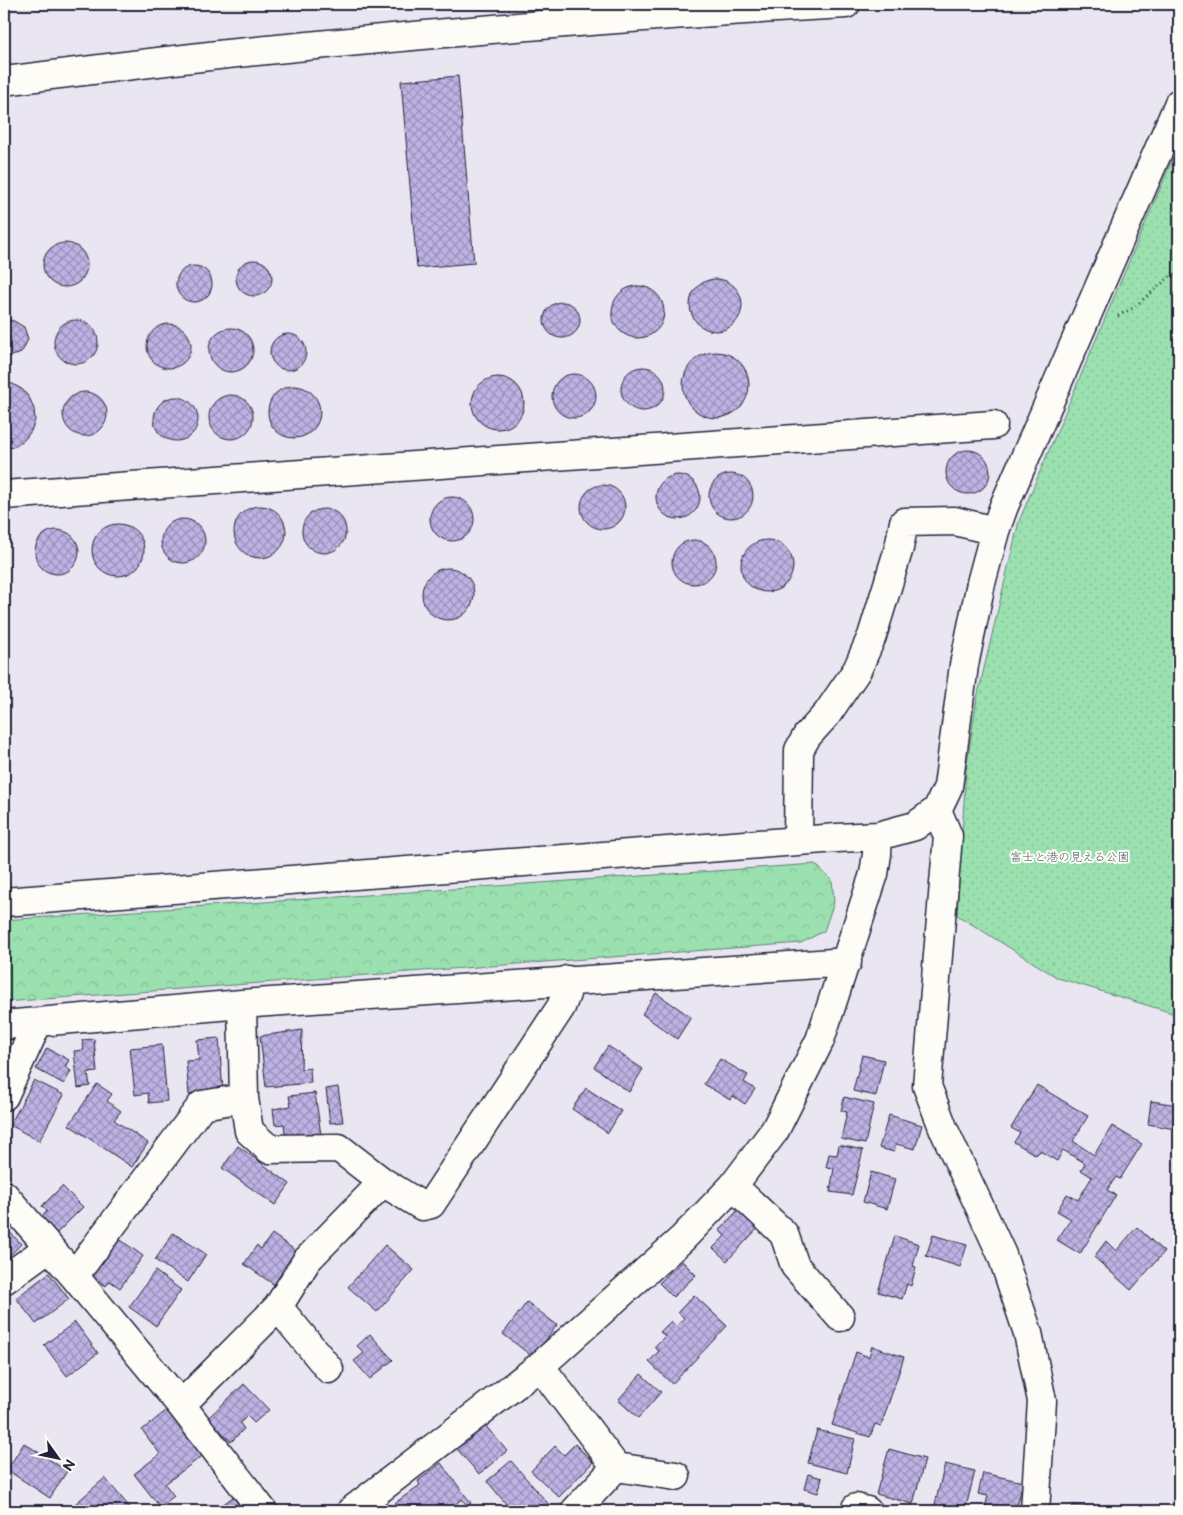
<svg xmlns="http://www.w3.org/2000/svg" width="1183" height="1515" font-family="'Balsamiq Sans','Klee One',sans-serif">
<defs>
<pattern id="grass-dots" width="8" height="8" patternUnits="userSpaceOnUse" patternTransform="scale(1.25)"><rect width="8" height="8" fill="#9be1af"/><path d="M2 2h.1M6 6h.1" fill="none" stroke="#85c197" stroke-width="1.8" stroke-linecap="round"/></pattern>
<pattern id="forest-crowns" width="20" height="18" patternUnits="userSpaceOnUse" patternTransform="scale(1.25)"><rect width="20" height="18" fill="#9be1af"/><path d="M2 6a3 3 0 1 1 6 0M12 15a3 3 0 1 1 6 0" fill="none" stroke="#85c197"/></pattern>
<pattern id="building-cross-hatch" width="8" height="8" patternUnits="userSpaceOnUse" patternTransform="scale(1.25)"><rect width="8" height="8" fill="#bdb2e3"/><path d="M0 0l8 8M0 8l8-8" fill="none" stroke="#9990b9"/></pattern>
</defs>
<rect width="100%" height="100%" fill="#eae6f1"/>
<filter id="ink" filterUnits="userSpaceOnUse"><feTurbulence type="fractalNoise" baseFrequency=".02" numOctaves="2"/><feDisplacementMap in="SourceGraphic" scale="10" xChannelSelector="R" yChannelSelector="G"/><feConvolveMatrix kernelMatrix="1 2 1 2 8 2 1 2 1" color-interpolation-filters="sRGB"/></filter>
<g filter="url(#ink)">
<path fill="url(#grass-dots)" stroke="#5e8275" d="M1179 144V1015L1058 978 957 915 966 770 977 698 1019 521Z"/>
<path fill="url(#forest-crowns)" stroke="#5e8275" d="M815 864 832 880 834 902 824 931 801 943 4 1002V920Z"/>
<path fill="url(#building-cross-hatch)" stroke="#22223b" d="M458 76 474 263 417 268 401 81Z
M43 265a22 22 0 1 1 44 0a22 22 0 1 1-44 0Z
M236 278a18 18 0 1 1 36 0a18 18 0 1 1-36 0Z
M176 284a18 18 0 1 1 36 0a18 18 0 1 1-36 0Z
M690 305a26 26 0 1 1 52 0a26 26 0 1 1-52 0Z
M612 312a26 26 0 1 1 52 0a26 26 0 1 1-52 0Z
M544 320a18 18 0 1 1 36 0a18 18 0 1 1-36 0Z
M8 320 14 321 24 327 28 339 23 350 19 354 8 357 4 355V322Z
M54 342a22 22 0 1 1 44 0a22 22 0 1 1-44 0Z
M147 346a22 22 0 1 1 44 0a22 22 0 1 1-44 0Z
M209 350a22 22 0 1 1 44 0a22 22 0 1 1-44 0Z
M270 352a18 18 0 1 1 36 0a18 18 0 1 1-36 0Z
M683 385a33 33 0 1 1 66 0a33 33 0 1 1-66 0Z
M621 389a22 22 0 1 1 44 0a22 22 0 1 1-44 0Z
M552 396a22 22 0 1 1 44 0a22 22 0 1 1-44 0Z
M472 403a26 26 0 1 1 52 0a26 26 0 1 1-52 0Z
M4 383 13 384 23 390 30 399 34 409 35 420 31 431 25 439 16 446 6 449H4Z
M268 412a26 26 0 1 1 52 0a26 26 0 1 1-52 0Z
M63 414a22 22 0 1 1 44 0a22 22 0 1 1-44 0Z
M209 417a22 22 0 1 1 44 0a22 22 0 1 1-44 0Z
M154 419a22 22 0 1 1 44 0a22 22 0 1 1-44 0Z
M946 472a22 22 0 1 1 44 0a22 22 0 1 1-44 0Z
M709 496a22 22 0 1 1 44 0a22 22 0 1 1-44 0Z
M656 497a22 22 0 1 1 44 0a22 22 0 1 1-44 0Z
M581 507a22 22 0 1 1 44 0a22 22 0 1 1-44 0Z
M430 519a22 22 0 1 1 44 0a22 22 0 1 1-44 0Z
M234 532a26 26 0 1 1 52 0a26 26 0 1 1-52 0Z
M302 531a22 22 0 1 1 44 0a22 22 0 1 1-44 0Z
M161 541a22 22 0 1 1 44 0a22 22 0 1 1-44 0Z
M92 550a26 26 0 1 1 52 0a26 26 0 1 1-52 0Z
M35 552a22 22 0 1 1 44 0a22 22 0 1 1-44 0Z
M672 562a22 22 0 1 1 44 0a22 22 0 1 1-44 0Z
M741 566a26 26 0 1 1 52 0a26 26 0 1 1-52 0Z
M422 594a26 26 0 1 1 52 0a26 26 0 1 1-52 0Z
M656 993 691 1017 677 1039 642 1014Z
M302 1030 301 1069 310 1068 311 1083 266 1087 260 1036Z
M219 1038 223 1092 189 1095 186 1061 199 1060 197 1040Z
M94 1039 97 1072 88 1073 90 1086 78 1088 74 1051 84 1050 82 1040Z
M162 1045 167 1101 149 1103 148 1093 135 1095 130 1048Z
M608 1046 643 1069 629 1092 594 1067Z
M47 1048 69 1060 65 1067 71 1071 64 1084 36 1069Z
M862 1055 884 1060 876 1096 853 1091Z
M720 1059 748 1075 744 1082 755 1089 745 1104 733 1096 730 1100 704 1084Z
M34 1080 64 1095 39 1141 10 1125Z
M97 1084 112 1094 107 1101 121 1111 114 1120 148 1143 132 1167 69 1125Z
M1037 1085 1088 1116 1073 1141 1094 1155 1112 1126 1142 1144 1120 1179 1116 1177 1107 1190 1116 1195 1080 1254 1057 1240 1071 1219 1057 1211 1067 1194 1078 1200 1092 1177 1081 1170 1085 1163 1063 1150 1057 1161 1040 1151 1036 1155 1014 1142 1020 1133 1011 1128Z
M338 1087 343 1122 330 1123 326 1089Z
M586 1088 621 1111 608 1133 572 1109Z
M315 1093 321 1135 286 1140 284 1124 275 1125 273 1109 291 1106 289 1096Z
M844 1097 874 1104 865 1144 841 1139 847 1112 841 1111Z
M1151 1101 1178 1105 1175 1129 1148 1124Z
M889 1115 922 1125 915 1149 896 1144 894 1152 879 1148Z
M839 1145 863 1150 852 1195 830 1192 834 1168 826 1167 829 1154 837 1155Z
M238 1146 290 1184 275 1205 222 1168Z
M871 1172 895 1179 887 1209 863 1202Z
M62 1186 83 1207 55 1235 40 1219 47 1211 42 1206Z
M741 1207 760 1226 727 1261 713 1248 725 1236 719 1230Z
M1137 1227 1164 1252 1131 1290 1094 1257 1106 1241 1116 1251Z
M6 1228 21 1244 4 1261V1230Z
M173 1233 206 1254 188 1282 155 1260Z
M272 1234 299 1253 276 1286 244 1264 257 1245 261 1249Z
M933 1235 967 1245 960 1267 926 1256Z
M895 1236 919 1244 913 1266 916 1267 911 1286 907 1284 902 1299 878 1292Z
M118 1238 143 1256 120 1288 110 1281 106 1286 91 1276Z
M385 1245 414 1270 377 1312 348 1287Z
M682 1261 696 1275 673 1297 659 1283Z
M155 1271 181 1290 156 1326 129 1307Z
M49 1273 69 1299 36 1324 16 1298Z
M694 1295 727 1326 672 1384 649 1362 659 1351 654 1347 665 1336 660 1332 671 1321 676 1327 684 1318 678 1312Z
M527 1302 557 1325 533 1357 503 1334Z
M75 1322 98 1353 67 1376 44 1345Z
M370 1334 393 1360 370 1379 354 1361 364 1353 357 1346Z
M872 1346 904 1357 881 1426 875 1424 870 1437 832 1425 856 1352 869 1357Z
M641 1374 661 1392 638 1418 618 1400Z
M244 1384 269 1410 254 1423 247 1416 240 1423 244 1429 231 1442 208 1418Z
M167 1410 202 1456 165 1484 174 1496 160 1507 134 1474 160 1454 142 1430Z
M484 1424 507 1451 479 1474 456 1448Z
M817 1430 855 1439 847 1473 808 1463Z
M24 1443 67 1471 50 1498 7 1470Z
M575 1444 593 1462 559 1497 531 1471 555 1446 564 1455Z
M889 1449 925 1459 913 1504 876 1494Z
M511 1461 551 1507 547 1511H512L487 1481Z
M441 1463 471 1503 467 1506 462 1499 446 1511H401L395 1503 420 1485 418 1481Z
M945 1464 975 1471 965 1511H946L934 1508Z
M983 1473 1023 1482 1016 1511H984L988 1496 978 1494Z
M808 1474 822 1478 818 1493 804 1489Z
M105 1478 132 1510 67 1511Z
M233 1497 244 1511H214Z
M799 1503 819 1508 818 1511H797Z
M1073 1505 1093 1507V1511H1060V1510L1072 1511Z"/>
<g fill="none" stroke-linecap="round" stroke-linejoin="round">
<defs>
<path id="minor" d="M4 81C78 72 153 62 227 54 433 33 639 15 846 4
M4 495 993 425
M937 810 948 836 927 1086 944 1130 1002 1255 1028 1333 1042 1401 1035 1511
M798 841 799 750 807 736 827 714 857 670 872 636 899 548 904 522 955 521 995 531
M4 902 837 838 878 836 915 826 937 810 948 787 964 665 981 583 995 531 1004 506 1179 103
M242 1004 244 1098 249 1131 269 1149 339 1148 383 1182
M4 1025 242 1004 847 962
M4 1096 38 1022
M733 1186 784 1234 795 1266 840 1317
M4 1195 74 1276 181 1405 263 1511
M74 1276 202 1105 244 1098
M4 1280 49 1247
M278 1307 329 1369
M540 1366 616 1467
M181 1405 278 1307 307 1260 383 1182 422 1206 431 1204 561 1007 566 994 567 980
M856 1508 867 1511
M351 1511 540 1366 682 1239 733 1186 775 1130 820 1040 874 874 877 854 878 836
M575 1511 616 1467 676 1476"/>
</defs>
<use href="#minor" stroke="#22223b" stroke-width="31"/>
<path stroke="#22223b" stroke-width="3" stroke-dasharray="1 4" stroke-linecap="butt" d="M1118 316 1133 308 1179 269"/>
<use href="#minor" stroke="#fdfcf7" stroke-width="28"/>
</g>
</g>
<g text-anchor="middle" stroke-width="4" stroke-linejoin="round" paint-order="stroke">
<g font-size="12" fill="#465b5e" stroke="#fdfcf7">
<text x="1070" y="861">富士と港の見える公園</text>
</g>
</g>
<rect width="1183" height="1515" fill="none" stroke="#fdfcf7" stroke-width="20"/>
<rect x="10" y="10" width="1163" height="1495" fill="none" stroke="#22223b" stroke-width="2" filter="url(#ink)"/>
<g transform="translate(58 1458) rotate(123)" stroke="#fdfcf7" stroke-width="4" paint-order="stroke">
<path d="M0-4L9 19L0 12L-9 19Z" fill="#22223b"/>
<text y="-8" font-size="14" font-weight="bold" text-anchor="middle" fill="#22223b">N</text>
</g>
</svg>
